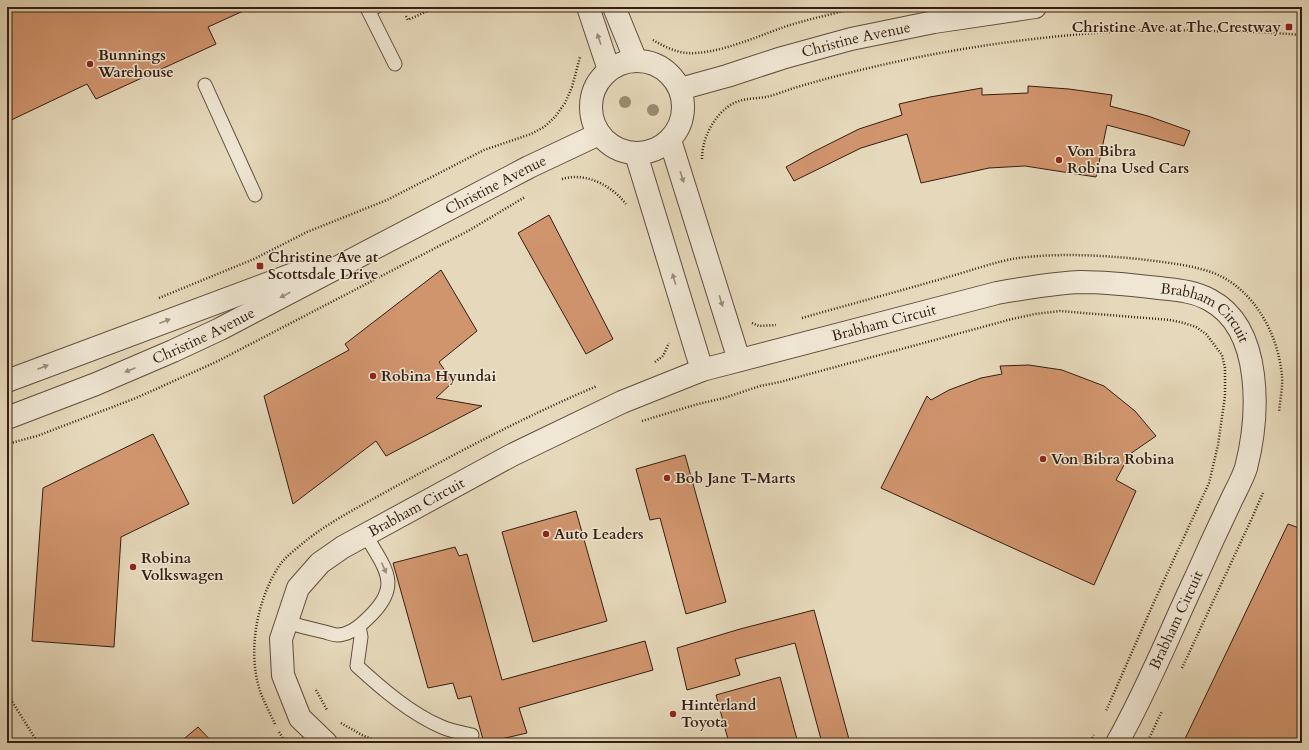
<svg xmlns="http://www.w3.org/2000/svg" width="1309" height="750" font-family="Cardo,serif">
<rect width="100%" height="100%" fill="#e6d9bb"/>
<filter id="stains"><feTurbulence type="fractalNoise" baseFrequency=".005" numOctaves="4"/><feColorMatrix values="0 0 0 0 .2 0 0 0 0 .09 0 0 0 0 .02 0 0 0 .5 -.17"/></filter>
<radialGradient id="worn" r=".72"><stop offset=".6" stop-color="#630" stop-opacity="0"/><stop offset="1" stop-color="#630" stop-opacity=".3"/></radialGradient>
<path fill="#d1956e" stroke="#341e11" d="M7 7H252L208 27 216 44 96 99 87 84 7 122Z
M1028 86 1069 89 1112 95 1110 106 1148 116 1190 131 1184 146 1152 137 1107 125 1096 177 1025 166 989 168 921 183 907 134 861 148 794 181 786 167 815 151 859 129 902 115 899 104 930 97 982 88V95L1028 93Z
M549 215 613 339 586 354 518 233Z
M441 270 477 331 439 362 453 382 436 398 482 406 386 456 376 441 293 504 264 396 349 350 345 344Z
M1029 365 1062 370 1104 386 1135 411 1156 436 1130 454 1116 480 1136 491 1094 585 881 488 927 396 931 400 949 390 981 378 1002 374 1000 366Z
M153 434 189 504 121 537 114 647 32 641 43 488Z
M685 455 726 602 686 614 660 518 650 520 636 469Z
M576 511 607 621 533 642 502 532Z
M1288 524 1302 529V743H1183Z
M455 547 459 556 467 554 502 680 645 641 653 670 519 708 527 733 484 743 471 696 458 699 453 683 428 688 393 563Z
M814 610 850 743H822L795 643 735 659 740 675 687 690 677 648 740 629Z
M780 677 798 743H729L716 695Z
M198 727 213 743H179Z"/>
<g fill="none" stroke-linecap="round" stroke-linejoin="round">
<defs>
<path id="service" d="M376 7 368 10 395 64
M205 85 255 195
M286 622C299 626 312 629 325 632 329 633 333 635 337 635 349 635 359 627 367 619 403 586 386 570 365 534
M359 626 361 637 357 666C381 688 411 714 442 727 451 731 462 733 472 735L458 743"/>
<path id="minor" d="M588 7 609 70
M614 7 636 61"/>
<g id="tertiary">
<circle cx="637" cy="107" r="46"/>
<path id="s1" d="M680 89 727 76 782 58 851 39 934 22 1035 7"/>
<path d="M670 140 739 360"/>
<path d="M636 154 702 370"/>
<path d="M7 381 315 266"/>
<path id="s2" d="M7 418 96 384 173 351 220 329 529 167 599 134"/>
<path id="s3" d="M326 743 300 718 283 675 281 639 298 588 320 563 343 547 512 455 622 402 702 370 997 293C1025 288 1053 283 1081 282 1107 282 1133 285 1159 288 1177 290 1194 291 1210 300 1264 329 1259 417 1246 468 1242 480 1235 492 1230 503 1218 528 1207 552 1196 577 1170 632 1147 690 1117 743"/>
</g>
</defs>
<use href="#service" stroke="#604d3c" stroke-width="15"/>
<use href="#minor" stroke="#604d3c" stroke-width="24"/>
<use href="#tertiary" stroke="#604d3c" stroke-width="24"/>
<path stroke="#341e11" stroke-width="2.5" stroke-dasharray="1 2" stroke-linecap="butt" d="M406 16 408 20 436 7
M653 40C663 46 675 52 687 53 716 55 756 37 784 27 808 19 834 14 858 7
M702 159C702 139 713 117 729 106 740 98 753 99 766 97 775 95 785 91 794 88 908 54 1027 35 1147 30 1163 29 1179 30 1195 31 1231 31 1266 32 1302 35
M562 179C586 172 611 185 626 204
M159 298 254 259 307 232 387 200 484 150 531 134 544 127 555 117 565 103 572 87 580 57
M802 318C851 304 900 291 948 277 970 271 997 261 1018 258 1059 253 1098 255 1139 259 1162 262 1185 264 1208 271 1252 285 1278 332 1282 376 1283 387 1280 400 1279 412
M752 323 759 326 776 325
M655 362 663 356 669 343
M642 421 698 404 724 398 760 386 780 382 1012 319 1035 314 1060 311 1170 320 1184 323 1196 327 1206 334 1222 355 1225 368V396L1218 445 1209 483 1154 602 1106 711
M7 444 37 436 136 398 216 362 468 231 525 197
M1182 668 1252 518 1263 493
M316 690 327 710
M7 691 13 703 38 743
M341 723 362 735 381 743
M275 724C270 713 264 702 260 691 247 651 257 600 279 566 285 557 295 550 303 543 330 521 361 506 391 489 458 452 526 416 597 386
M279 732 286 743
M1089 743 1094 735
M1147 743 1162 711"/>
<use href="#service" stroke="#efe6d3" stroke-width="13"/>
<use href="#minor" stroke="#efe6d3" stroke-width="22"/>
<use href="#tertiary" stroke="#efe6d3" stroke-width="22"/>
</g>
<g fill="#9a8d72">
<circle cx="625" cy="102" r="6"/>
<circle cx="653" cy="110" r="6"/>
</g>
<defs><path id="oneway-solid" d="M-6-.8H1V-3.2L6.5 0L1 3.2V.8H-6Z"/></defs>
<g fill="#9b8c7c">
<use href="#oneway-solid" transform="translate(599 39) rotate(-109)"/>
<use href="#oneway-solid" transform="translate(682 177) rotate(72)"/>
<use href="#oneway-solid" transform="translate(674 279) rotate(-107)"/>
<use href="#oneway-solid" transform="translate(285 295) rotate(152)"/>
<use href="#oneway-solid" transform="translate(721 301) rotate(73)"/>
<use href="#oneway-solid" transform="translate(165 321) rotate(-21)"/>
<use href="#oneway-solid" transform="translate(43 367) rotate(-21)"/>
<use href="#oneway-solid" transform="translate(130 370) rotate(157)"/>
<use href="#oneway-solid" transform="translate(384 568) rotate(66)"/>
</g>
<g fill="#8f2418" stroke="#efe6d3" stroke-width="1.5">
<rect x="1285" y="23" width="8" height="8" rx="2"/>
<circle cx="90" cy="64" r="4"/>
<circle cx="1059" cy="160" r="4"/>
<rect x="256" y="262" width="8" height="8" rx="2"/>
<circle cx="373" cy="376" r="4"/>
<circle cx="1043" cy="459" r="4"/>
<circle cx="667" cy="478" r="4"/>
<circle cx="546" cy="534" r="4"/>
<circle cx="133" cy="567" r="4"/>
<circle cx="673" cy="714" r="4"/>
</g>
<g text-anchor="middle" stroke-width="3" stroke-linejoin="round" paint-order="stroke">
<g font-size="15" font-weight="bold" fill="#341e11" stroke="#efe6d3" text-anchor="start">
<text x="1281" y="32" text-anchor="end">Christine Ave at The Crestway</text>
<text x="98" y="60">Bunnings<tspan x="98" dy="17">Warehouse</tspan></text>
<text x="1067" y="156">Von Bibra<tspan x="1067" dy="17">Robina Used Cars</tspan></text>
<text x="268" y="262">Christine Ave at<tspan x="268" dy="17">Scottsdale Drive</tspan></text>
<text x="381" y="381">Robina Hyundai</text>
<text x="1051" y="464">Von Bibra Robina</text>
<text x="675" y="483">Bob Jane T-Marts</text>
<text x="554" y="539">Auto Leaders</text>
<text x="141" y="563">Robina<tspan x="141" dy="17">Volkswagen</tspan></text>
<text x="681" y="710">Hinterland<tspan x="681" dy="17">Toyota</tspan></text>
</g>
<g font-size="15" fill="#341e11" stroke="#efe6d3">
<text dy="5" stroke="none"><textPath href="#s1" startOffset="183">Christine Avenue</textPath></text>
<text dy="5" stroke="none"><textPath href="#s2" startOffset="542">Christine Avenue</textPath></text>
<text dy="5" stroke="none"><textPath href="#s3" startOffset="1157">Brabham Circuit</textPath></text>
<text dy="5" stroke="none"><textPath href="#s3" startOffset="822">Brabham Circuit</textPath></text>
<text dy="5" stroke="none"><textPath href="#s2" startOffset="213">Christine Avenue</textPath></text>
<text dy="5" stroke="none"><textPath href="#s3" startOffset="317">Brabham Circuit</textPath></text>
<text transform="translate(1176 620) rotate(-65)" y="5">Brabham Circuit</text>
</g>
</g>
<rect width="1309" height="750" fill="none" stroke="#e6d9bb" stroke-width="24"/>
<rect x="8" y="8" width="1293" height="734" fill="none" stroke="#341e11" stroke-width="2"/>
<rect x="12" y="12" width="1285" height="726" fill="none" stroke="#341e11"/>
<rect width="100%" height="100%" filter="url(#stains)"/>
<rect width="100%" height="100%" fill="url(#worn)"/>
</svg>
